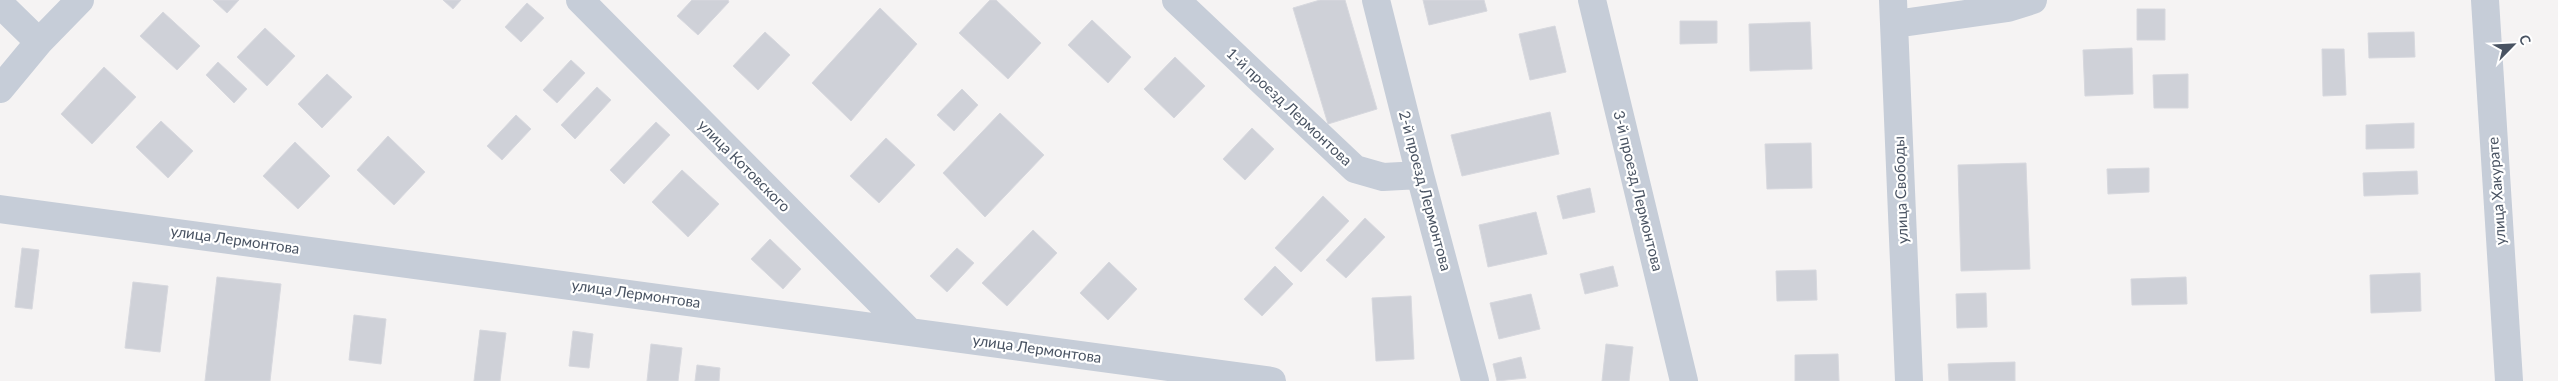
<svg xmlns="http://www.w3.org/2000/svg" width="2558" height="381" font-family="Lato,sans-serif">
<rect width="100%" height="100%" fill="#f5f3f3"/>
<path fill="#cfd1d8" stroke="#d7d8de" d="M213 0H239L227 13Z
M443 0H461L453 9Z
M692 0H728L729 2 698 35 677 16Z
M990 0H996L1041 43 1008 79 959 33Z
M1320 0H1345L1377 109 1328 124 1293 8Z
M1423 0H1484L1487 11 1429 25Z
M527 3 544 18 521 42 505 27Z
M880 8 917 44 851 121 812 83Z
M2137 9H2165V40H2137Z
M163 12 200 46 177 70 140 36Z
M1092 20 1131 57 1108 83 1068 45Z
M1680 21H1717V43L1680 44Z
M1810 22 1812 69 1750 71 1749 24Z
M1555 26 1566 72 1530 80 1519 34Z
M265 28 295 56 267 86 237 57Z
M765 32 790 55 758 90 733 66Z
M2414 32 2415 57 2369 58 2368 33Z
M2132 48 2133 94 2085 96 2083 50Z
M2322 49H2344L2346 95 2323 96Z
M1175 57 1205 86 1174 118 1144 89Z
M571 60 585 73 557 103 543 90Z
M218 62 247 89 234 103 206 75Z
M104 67 136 97 92 144 61 114Z
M327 74 352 97 322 128 298 104Z
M2188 74V108H2154L2153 75Z
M597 87 611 100 575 139 561 125Z
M962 89 978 105 954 131 937 115Z
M1550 112 1559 154 1462 176 1451 135Z
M1000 113 1044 155 985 217 943 173Z
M516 115 531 129 502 160 487 146Z
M161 121 193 151 168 178 136 147Z
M656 122 670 135 624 184 610 170Z
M2414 123V148L2366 149V125Z
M1252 128 1274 149 1245 180 1223 159Z
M388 136 425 172 394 205 357 170Z
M886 138 915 165 879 203 850 176Z
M295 142 330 176 298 209 263 176Z
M1811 143 1812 188 1767 189 1765 144Z
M2026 163 2030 269 1961 271 1958 165Z
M2149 168V192L2108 194 2107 169Z
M682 170 719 204 688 237 652 202Z
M2417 171 2418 194 2364 196 2363 173Z
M1590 188 1595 212 1563 219 1557 196Z
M1323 196 1349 221 1301 272 1275 248Z
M1536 212 1547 254 1488 267 1479 225Z
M1365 218 1385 237 1346 278 1326 260Z
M1033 230 1057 253 1007 306 982 283Z
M770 239 801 269 783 289 751 259Z
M22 248 39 250 32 309 15 307Z
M957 248 974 263 947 292 930 276Z
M1109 262 1137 289 1108 320 1080 293Z
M1275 266 1293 284 1262 316 1244 299Z
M1613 266 1618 286 1585 294 1580 274Z
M1816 270 1817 300 1777 301 1776 271Z
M2420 273 2421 311 2371 313 2370 275Z
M217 277 281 284 270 381H205Z
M2186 277 2187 304 2132 305 2131 279Z
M133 282 168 286 160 352 125 348Z
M1986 293 1987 327 1957 328 1956 294Z
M1531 294 1540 329 1499 339 1490 303Z
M1411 296 1414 359 1376 361 1372 298Z
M354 315 386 319 381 364 349 360Z
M480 330 506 333 500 381H474Z
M573 331 593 334 589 368 569 366Z
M651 344 682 348 678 381H647Z
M1606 344 1633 347 1629 381H1602Z
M1838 354 1839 381H1795V355Z
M1521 357 1526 378 1497 381 1493 364Z
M2015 362V381H1949L1948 364Z
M697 365 720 368 719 381H695Z"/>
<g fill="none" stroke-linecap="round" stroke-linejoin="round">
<path stroke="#c6cdd8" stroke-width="28" d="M580 0 909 331
M1176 0 1355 169 1383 177 1420 175
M1376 0 1420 175 1475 381
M1592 0 1684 381
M1893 0 1909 381
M2485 0 2509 381
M0 4 39 42
M1895 24 2008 8 2033 0
M0 89 39 42 80 0
M0 209 1272 381"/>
</g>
<g text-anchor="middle" stroke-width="4.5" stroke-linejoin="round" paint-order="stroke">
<g font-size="15" fill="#495362" stroke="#fff">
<text transform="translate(1289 107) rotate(43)" y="5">1-й проезд Лермонтова</text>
<text transform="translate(744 166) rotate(45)" y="5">улица Котовского</text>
<text transform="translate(1901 190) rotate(-92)" y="5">улица Свободы</text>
<text transform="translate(1425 191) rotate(75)" y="5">2-й проезд Лермонтова</text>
<text transform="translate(1638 191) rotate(76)" y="5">3-й проезд Лермонтова</text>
<text transform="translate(2497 191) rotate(-94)" y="5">улица Хакурате</text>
<text transform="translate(235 240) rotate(8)" y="5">улица Лермонтова</text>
<text transform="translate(636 294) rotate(8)" y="5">улица Лермонтова</text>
<text transform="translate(1037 349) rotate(8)" y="5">улица Лермонтова</text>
</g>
</g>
<g transform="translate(2513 45) rotate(66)" stroke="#ffffff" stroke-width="4" paint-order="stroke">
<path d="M0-4L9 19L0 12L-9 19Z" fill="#495362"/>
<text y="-8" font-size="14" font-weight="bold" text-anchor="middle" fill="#495362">С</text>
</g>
</svg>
